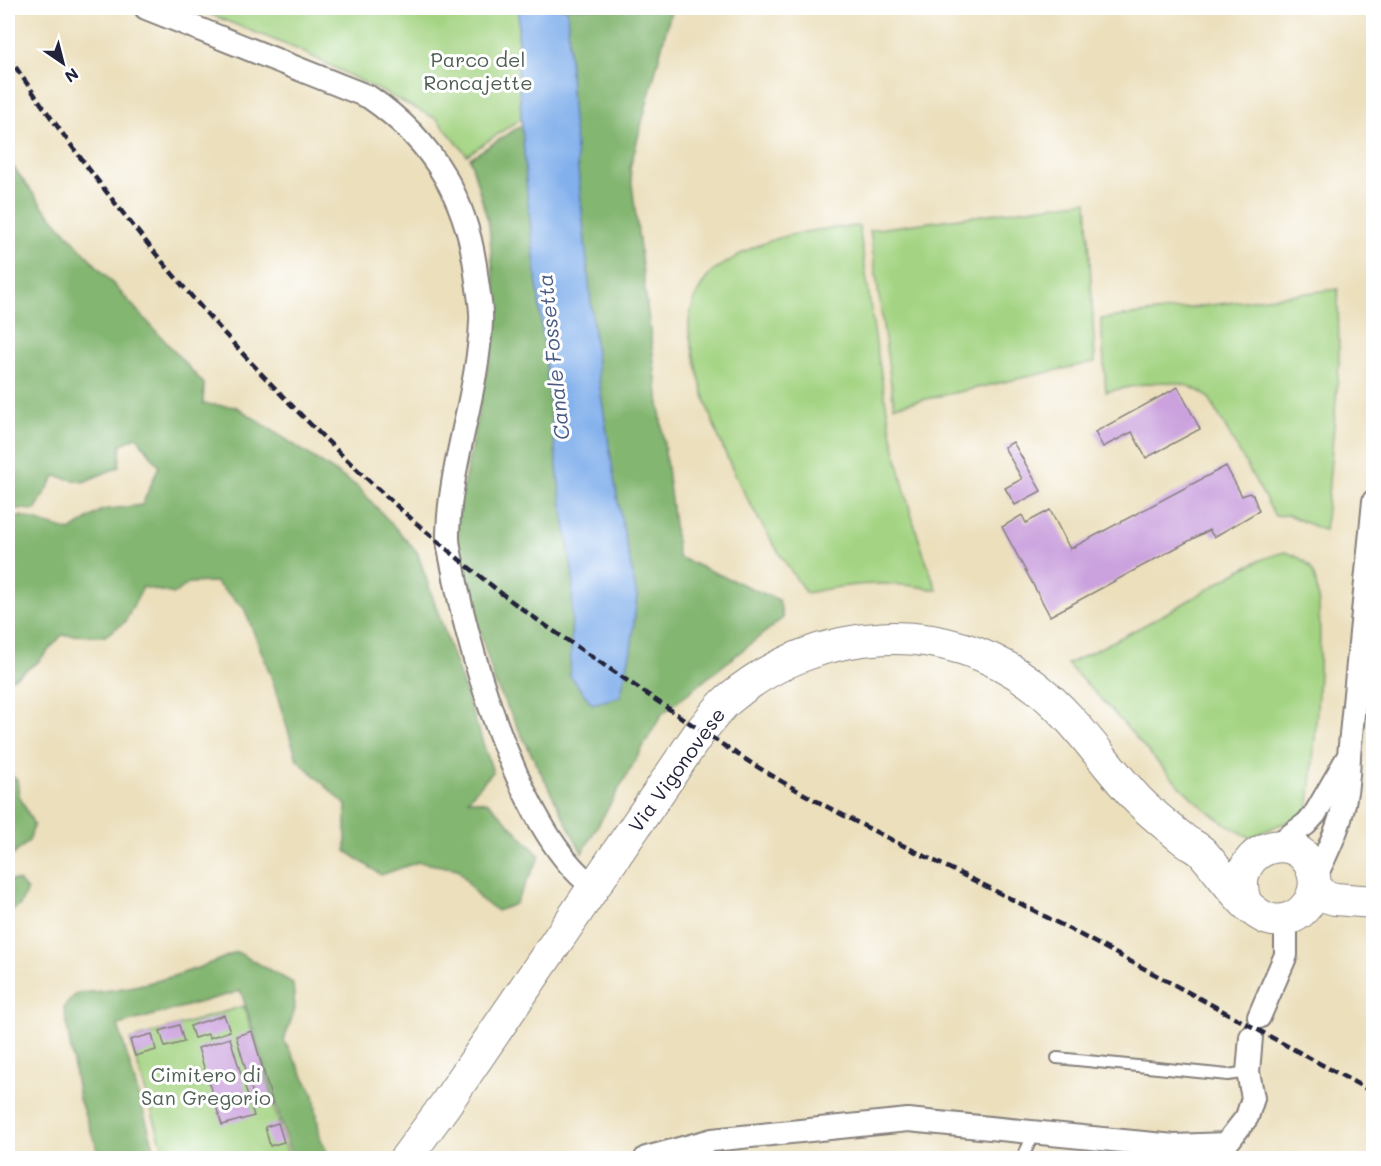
<svg xmlns="http://www.w3.org/2000/svg" width="1381" height="1166" font-family="Mali,sans-serif">
<rect width="100%" height="100%" fill="#fff"/>
<filter id="ink" filterUnits="userSpaceOnUse"><feTurbulence type="fractalNoise" baseFrequency=".0167" numOctaves="2"/><feDisplacementMap in="SourceGraphic" scale="12" xChannelSelector="R" yChannelSelector="G"/><feConvolveMatrix kernelMatrix="1 2 1 2 8 2 1 2 1" color-interpolation-filters="sRGB"/></filter>
<filter id="wash" filterUnits="userSpaceOnUse"><feTurbulence type="fractalNoise" baseFrequency=".008" numOctaves="4" result="noise"/><feDisplacementMap in="SourceGraphic" scale="24" xChannelSelector="R" yChannelSelector="G"/><feGaussianBlur stdDeviation="1.35" result="paint"/><feColorMatrix in="noise" values="0 0 0 0 0 0 0 0 0 0 0 0 0 0 0 0 0 1.4 0 .05"/><feComposite in="paint" operator="in"/></filter>
<g filter="url(#wash)">
<rect width="100%" height="100%" fill="#ebdfbc"/>
<path fill="#a4d483" stroke="#637b5f" stroke-width="1.5" d="M194 8H548L538 107 467 155 437 119 297 49Z
M1087 201 1095 362 894 406 870 230Z
M859 226C877 349 890 473 937 590 893 580 849 583 806 593 757 523 714 447 696 364 693 351 688 336 689 323 690 306 699 287 710 274 714 269 723 265 729 261 767 235 814 229 859 226Z
M1338 289 1339 365 1325 531 1288 515 1275 516 1209 398C1176 371 1144 385 1106 392L1101 319Z
M1286 552C1295 556 1304 559 1310 567 1331 595 1312 772 1308 815L1276 826 1251 838C1189 808 1158 760 1112 711 1098 695 1082 680 1067 664 1110 644 1153 621 1195 597 1225 580 1252 559 1286 552Z
M244 1006 289 1158H166L130 1040Z"/>
<path fill="#83b671" stroke="#526c56" stroke-width="1.5" d="M562 8H672L630 168 678 557 779 600 783 618 662 714 582 853 495 683 453 538 497 319 489 225 470 158 551 107Z
M8 160 44 208 204 384 203 404 237 407 358 487 417 552 493 772 468 799 489 803 540 856 515 904 497 911 479 898 458 869 418 862 381 875 346 851V805L297 759 271 676 244 608 215 582 189 583 174 594 143 587 125 622 105 636 62 635 38 662 12 679 8 675V523L21 516 70 531 102 510 142 505 159 466 137 437 121 444 119 467 83 482 55 476 35 510 8 508V450L14 429 8 424Z
M8 773 17 780 19 795 34 825 29 841 8 859Z
M8 880 19 881 27 890 20 905 8 913Z
M237 952 293 983 295 1009 284 1040 314 1095 320 1137 330 1158H292L241 991 118 1025 157 1158H101L79 1099 64 1007 77 993C133 991 186 975 237 952Z"/>
<path fill="#82b0ec" stroke="#526994" stroke-width="1.5" d="M519 8H567L572 108 598 375 618 502 637 596 631 650 620 697 592 704 570 676 573 576 559 485 527 193 517 62Z"/>
<g id="blocks">
<path fill="#cba2de" d="M1178 387 1200 429 1146 458 1132 432 1103 447 1095 432Z
M1013 442 1041 491 1015 505 1005 488 1022 479 1004 447Z
M1226 466 1242 496 1249 493 1253 495 1259 511 1214 537 1209 530 1050 616 1002 527 1022 515 1026 523 1050 510 1070 549Z
M224 1015 230 1031 209 1038 208 1034 194 1038 190 1026Z
M179 1025 184 1042 165 1047 160 1031Z
M252 1031 273 1104 257 1108 236 1036Z
M152 1034 156 1050 135 1056 130 1040Z
M230 1038 254 1116 222 1125 198 1048Z
M278 1123 284 1142 270 1146 265 1127Z"/>
</g>
</g>
<g filter="url(#ink)">
<use href="#blocks" fill-opacity="0" stroke="#86807c" stroke-width="1.5"/>
<g fill="none" stroke-linecap="round" stroke-linejoin="round">
<defs>
<path id="service" d="M1057 1058 1228 1075 1248 1072
M1022 1158 1035 1132"/>
<path id="minor" d="M146 8 369 97C435 142 469 202 477 281 479 295 482 309 481 322 478 393 450 462 448 533 447 547 453 563 455 578 471 661 524 838 594 887
M1274 847 1306 824 1315 814 1348 757
M1315 877C1338 831 1348 807 1349 755L1374 501
M1259 1017 1286 955V920
M646 1158 712 1140 908 1120 1174 1146 1226 1144 1247 1117 1253 1098 1248 1072 1251 1037"/>
<path id="secondary" d="M1314 893 1335 899 1374 902
M406 1158 445 1105 699 733C709 722 718 708 729 699 817 625 946 615 1037 688 1077 720 1104 764 1138 800 1152 814 1168 827 1183 839 1189 844 1197 847 1202 852 1220 871 1248 917 1273 920 1301 924 1322 894 1312 869 1295 825 1227 850 1245 901"/>
</defs>
<use href="#service" stroke="#86807c" stroke-width="14"/>
<use href="#minor" stroke="#86807c" stroke-width="26"/>
<use href="#secondary" stroke="#86807c" stroke-width="34"/>
<use href="#service" stroke="#fff" stroke-width="10"/>
<use href="#minor" stroke="#fff" stroke-width="22"/>
<use href="#secondary" stroke="#fff" stroke-width="32"/>
<path stroke="#22223b" stroke-width="4.5" stroke-dasharray="9 4.5" stroke-linecap="butt" d="M8 56C143 255 306 440 496 589 532 618 572 643 610 669 656 700 702 732 748 761 837 817 934 859 1027 907 1143 967 1258 1030 1374 1093"/>
</g>
</g>
<g text-anchor="middle" stroke-width="6" stroke-linejoin="round" paint-order="stroke">
<g font-size="20" fill="#506054" stroke="#fff">
<text x="478" y="67">Parco del<tspan x="478" dy="23">Roncajette</tspan></text>
<text x="206" y="1082">Cimitero di<tspan x="206" dy="23">San Gregorio</tspan></text>
</g>
<g font-size="20" fill="#22223b" stroke="#fff">
<text transform="translate(677 770) rotate(-54)" y="7">Via Vigonovese</text>
</g>
<g font-size="21" font-style="italic" fill="#485b82" stroke="#fff">
<text transform="translate(554 357) rotate(-96)" y="7">Canale Fossetta</text>
</g>
</g>
<rect width="1381" height="1166" fill="none" stroke="#fff" stroke-width="30"/>
<g transform="translate(63 63) rotate(145)" stroke="#ffffff" stroke-width="4.5" paint-order="stroke">
<path d="M0-4.5L10 22L0 15L-10 22Z" fill="#22223b"/>
<text y="-9" font-size="16" font-weight="bold" text-anchor="middle" fill="#22223b">N</text>
</g>
</svg>
